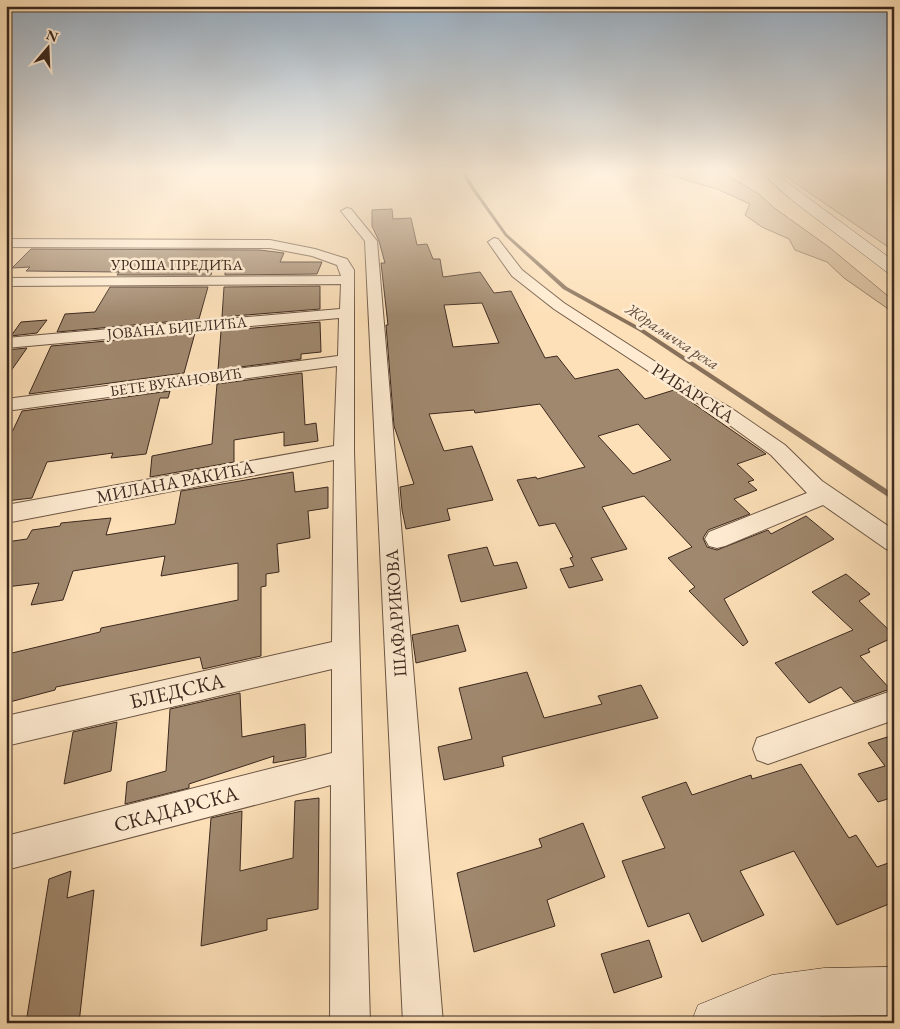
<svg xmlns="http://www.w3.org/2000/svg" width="900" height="1029" font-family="'EB Garamond',serif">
<rect width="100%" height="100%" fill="#fde0b8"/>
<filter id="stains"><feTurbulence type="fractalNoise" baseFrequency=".004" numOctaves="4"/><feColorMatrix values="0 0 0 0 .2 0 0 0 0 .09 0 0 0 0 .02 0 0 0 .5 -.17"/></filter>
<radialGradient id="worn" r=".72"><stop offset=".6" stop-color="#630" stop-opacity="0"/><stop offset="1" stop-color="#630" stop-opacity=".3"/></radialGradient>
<path fill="#dcc19e" stroke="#8c745e" d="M658 172H728L729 176 759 194 773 207 829 247 894 301V313L844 278 827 262 795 250 789 239 762 227 745 215 750 204 717 189Z
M779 172H894V251Z"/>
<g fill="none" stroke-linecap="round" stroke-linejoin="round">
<path fill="#88715b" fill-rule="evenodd" d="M461 172H465L476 190 507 234 567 287 643 329 894 494V501L639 331 563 289 505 236 472 190Z"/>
</g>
<path fill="#a0886e" stroke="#3b281e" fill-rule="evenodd" d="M392 209 393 219 411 218 417 245 427 244 433 259H440L443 277 480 272 494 293 511 291 545 358 557 356 575 379 618 369 645 399 674 390 766 454 737 464 754 480 748 482 757 490 734 499 750 514 708 530 703 538 707 547 717 550 768 530 771 534 806 516 834 539 724 599 748 642 743 646 689 591 695 587 668 558 692 547 644 496 602 507 627 549 591 558 603 580 569 588 560 569 574 566 570 558 573 557 555 523 539 526 517 480 536 477 537 479 585 467 540 404 475 413 474 410 429 414 444 451 472 446 493 500 447 509 450 520 406 529 402 510 400 487 414 484 394 426 386 325H388L381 263H385L379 241 372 226V210ZM482 303 499 343 453 347 444 305ZM638 424 671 460 633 474 598 436Z
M31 249 260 250 284 253 280 262H322L317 274 225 275V266L214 264 211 275H117L119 272 26 271 30 267 12 268Z
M320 286V309L222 317 224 287Z
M110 287H208L199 319 57 332 65 314 95 312Z
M47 320 37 333 11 336 21 322Z
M320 322 321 352 301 354V359L218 370 221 331Z
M195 333 184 373 29 394 51 346Z
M27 348 6 378V350Z
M302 373 305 425 316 423 318 441 284 446V432L234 440V462L150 477 152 456 212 444 217 384Z
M170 391 168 398H160L146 454 111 458 113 453 47 462 32 498 6 501V445L22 411Z
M293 472 295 492 328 487V508L308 511 310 538 277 544 279 572 266 574V586L261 587V656L203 669 200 657 56 687 55 690 6 703V672L12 653 100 632 101 628 238 600V563L161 576 165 556 73 571 63 600 31 605 39 583 6 587V542L27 539 32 530 60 526 61 523 111 518 106 535 175 524 181 491Z
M487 547 494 566 517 562 527 588 461 602 448 555Z
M846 574 870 594 859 601 894 635V637L868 649 870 652 860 656 890 689 854 702 841 687 809 703 775 663 853 630 812 592Z
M458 625 466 651 416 663 412 635Z
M527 672 544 718 602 704 598 696 641 685 658 718 502 757 504 766 444 780 438 747 472 739 459 688Z
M240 693 242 737 305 724 306 757 273 763 274 756 189 784V788L125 804 127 782 166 771 170 709Z
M117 722 111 771 64 784 73 732Z
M894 735V797L878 802 858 774 885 766 868 743Z
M801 764 849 838 856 835 877 867 894 861V902L837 925 794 851 740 871 764 915 702 942 689 913 648 927 622 861 665 848 642 797 686 782 692 795 751 775 752 779Z
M319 798 318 909 267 919V930L201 946 211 818 242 811 240 871 293 858 295 801Z
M583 823 605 877 547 900 555 926 474 952 457 873 542 847 539 839Z
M71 871 67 898 94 890 79 1023H26L49 879Z
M649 940 662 977 614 993 601 954Z"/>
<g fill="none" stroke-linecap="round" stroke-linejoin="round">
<defs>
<path id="street" d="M347 208 351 209 377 241 443 1023H403L365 241 341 211Z
M494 238 498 239 522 270 564 303 693 386 731 408 785 445 822 481 894 530V551L886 549 823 505 725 546 717 548 709 546 705 539 709 532 807 493 771 455 717 416 554 309 512 276 488 242Z
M6 239 270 240 315 249 347 259 354 270V451L370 1023H330L331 785 6 870V836L332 753V669L6 746V716L332 642 334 460 6 523V505L334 446 337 366 6 411V399L338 356 339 318 6 348V338L340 309 341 284 6 286V278L341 276 337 265 312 256 270 248 6 247Z
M894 690V720L768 764 757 760 753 749 757 738Z"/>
<path id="secondary" d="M760 172H773L894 261V274L888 273 793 201Z
M894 967V1015L824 1016 777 1023H691L698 1005 772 975 824 968Z"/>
</defs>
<use href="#street" stroke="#6c5644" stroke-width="2"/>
<use href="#secondary" stroke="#3b281e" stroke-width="1"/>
<use href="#street" fill="#feebd1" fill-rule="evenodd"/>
<use href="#secondary" fill="#feebd1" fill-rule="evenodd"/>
</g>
<linearGradient id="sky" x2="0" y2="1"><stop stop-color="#96acc0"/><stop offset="0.54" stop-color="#fef1df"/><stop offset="1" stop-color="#fef1df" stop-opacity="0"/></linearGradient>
<rect width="900" height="316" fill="url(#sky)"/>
<g text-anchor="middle" stroke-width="5" stroke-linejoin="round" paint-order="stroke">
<g font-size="15" fill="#3b281e" stroke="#feebd1">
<text x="177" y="270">УРОША ПРЕДИЋА</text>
<text transform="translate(177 328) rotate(-5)" y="5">ЈОВАНА БИЈЕЛИЋА</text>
<text transform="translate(176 382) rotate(-8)" y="5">БЕТЕ ВУКАНОВИЋ</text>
</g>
<g font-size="16" font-style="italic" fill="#614c3d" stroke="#feebd1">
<text transform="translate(673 336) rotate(33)" y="6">Ждраљичка река</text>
</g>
<g font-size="18" fill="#3b281e" stroke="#feebd1">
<text transform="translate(693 393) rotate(33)" y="6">РИБАРСКА</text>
<text transform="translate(175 482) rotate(-11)" y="6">МИЛАНА РАКИЋА</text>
<text transform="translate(396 613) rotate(-94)" y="6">ШАФАРИКОВА</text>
</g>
<g font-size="21" fill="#3b281e" stroke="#feebd1">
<text transform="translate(177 691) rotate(-13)" y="7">БЛЕДСКА</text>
<text transform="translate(176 809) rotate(-15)" y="7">СКАДАРСКА</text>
</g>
</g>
<rect width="900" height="1029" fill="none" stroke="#fde0b8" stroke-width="25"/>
<rect x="8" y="8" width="885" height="1014" fill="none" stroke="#3b281e" stroke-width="2.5"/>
<rect x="12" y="12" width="875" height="1004" fill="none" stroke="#3b281e"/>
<g transform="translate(48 48) rotate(19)" stroke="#feebd1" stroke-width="4" paint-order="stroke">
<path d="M0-4L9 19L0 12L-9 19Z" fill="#3b281e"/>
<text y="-8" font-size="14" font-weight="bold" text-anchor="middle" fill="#3b281e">N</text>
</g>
<rect width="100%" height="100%" filter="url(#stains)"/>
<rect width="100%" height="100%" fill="url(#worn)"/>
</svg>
